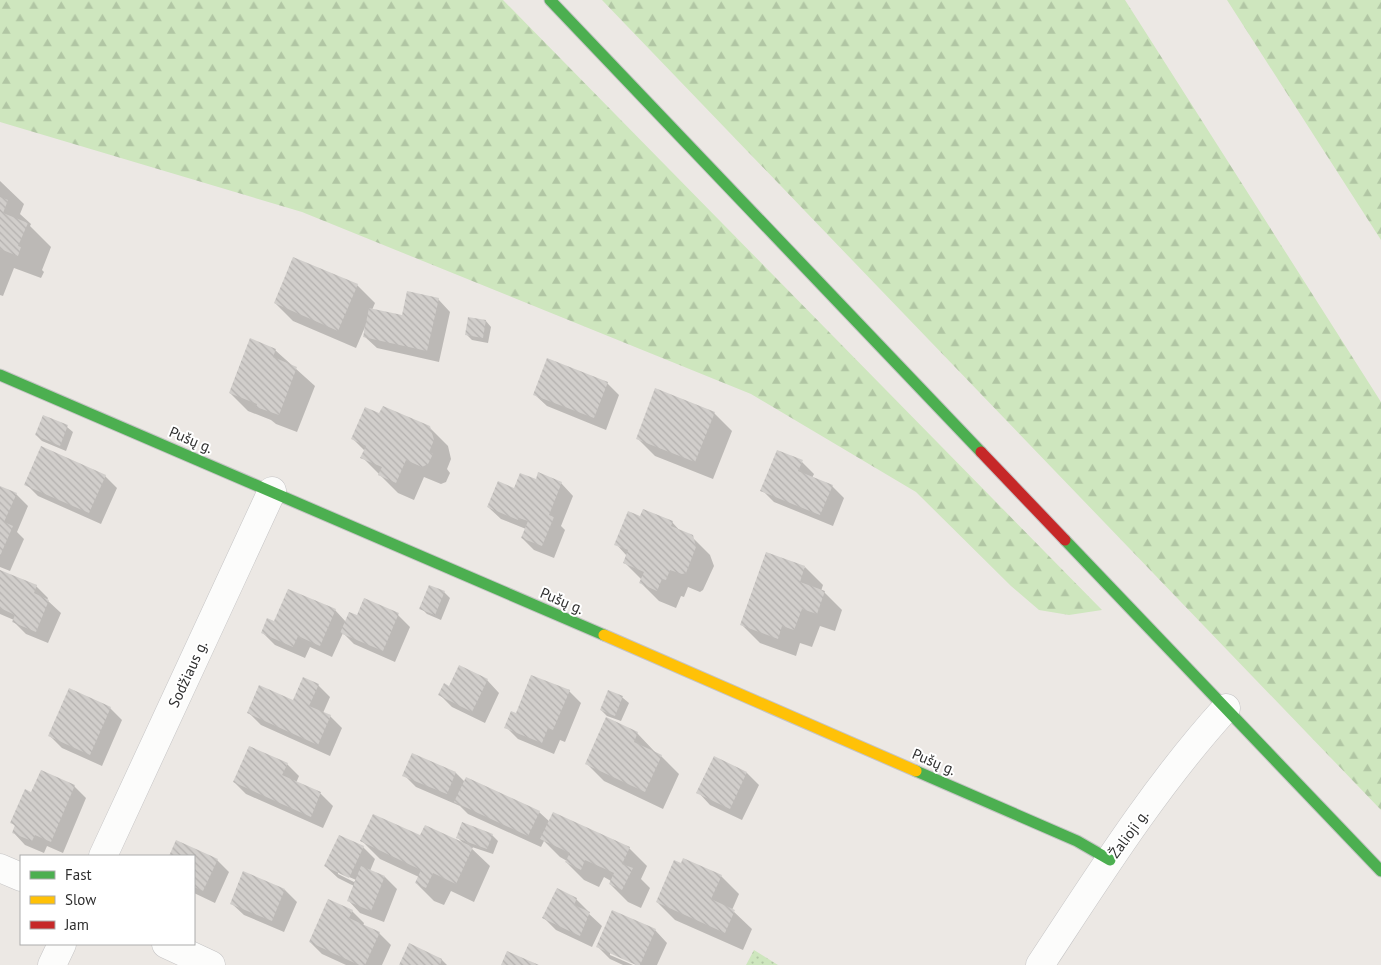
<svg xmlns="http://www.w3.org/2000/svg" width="1381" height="965" font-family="'PT Sans',sans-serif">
<defs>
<pattern id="grass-dots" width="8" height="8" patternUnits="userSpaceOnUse" patternTransform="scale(1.25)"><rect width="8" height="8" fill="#cee6be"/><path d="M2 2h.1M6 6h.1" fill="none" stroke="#b1c6a4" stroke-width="1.8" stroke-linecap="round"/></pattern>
<pattern id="forest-firs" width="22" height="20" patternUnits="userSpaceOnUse" patternTransform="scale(1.25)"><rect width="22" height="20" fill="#cee6be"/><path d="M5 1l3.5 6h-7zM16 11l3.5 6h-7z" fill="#b1c6a4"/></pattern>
<pattern id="building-back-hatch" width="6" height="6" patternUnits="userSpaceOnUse" patternTransform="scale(1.25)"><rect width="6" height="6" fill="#d1cecb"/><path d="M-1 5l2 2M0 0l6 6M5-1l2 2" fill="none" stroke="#b4b1af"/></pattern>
</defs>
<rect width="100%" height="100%" fill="#ece8e4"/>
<path fill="url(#grass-dots)" d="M754 950 778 965H746Z"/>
<path fill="url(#forest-firs)" d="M0 0H503L1102 610 1069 615 1039 610 1011 586 916 492 751 394 302 212 0 122Z
M602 0H1125L1381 402V810Z
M1227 0H1381V240Z"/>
<path fill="#0003" fill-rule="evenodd" d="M0 181 24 204 20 214 31 224 30 226 51 247 42 270 44 272 41 278 14 268 3 296 0 295Z
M357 285 375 303 372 310 403 317 438 299 450 312 439 362 377 348 364 336 365 327 356 348 293 321 275 303Z
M486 321 491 327 488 343 472 340 466 334Z
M275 350 315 386 297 432 276 424 271 420 248 411 230 393Z
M607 383 619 395 606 430 547 406 534 394Z
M714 413 732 431 713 479 655 456 637 438Z
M380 415 429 427 448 446 451 459 447 469 450 473 446 482 441 484 424 477 414 500 398 493 362 457 365 451 353 439Z
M67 427 73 432 66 451 42 441 36 435Z
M802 462 814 474 812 478 832 486 844 498 833 526 774 502 762 490Z
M105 476 117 488 101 524 38 496 26 484Z
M536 480 561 483 573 496 561 526 565 530 554 558 534 550 522 538 526 529 501 519 488 507 515 489Z
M0 487 16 494 28 506 17 532 24 539 10 571 0 567Z
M641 518 672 522 682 533 692 537 710 555 714 566 703 590 700 592 688 587 684 597 681 596 676 608 659 601 641 583 642 580 625 563 627 556 616 544Z
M805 567 823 585 821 591 824 592 842 610 835 631 820 626 812 647 800 643 796 656 760 643 742 625Z
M0 571 36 586 48 598 47 600 61 613 48 643 26 634 14 622V620L0 614Z
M444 592 450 598 441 620 427 614 421 608Z
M335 610 346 622 357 617 398 615 410 627 395 662 354 644 343 633 332 657 310 647 305 658 275 645 263 633 274 623Z
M487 680 499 693 485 723 452 707 440 695 450 688Z
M318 685 330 697 323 713 330 716 342 728 330 756 261 725 249 713 293 701Z
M569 691 581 703 565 742 560 740 554 754 518 739 506 727 516 714Z
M608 692 623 698 629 703 621 721 607 716 601 710Z
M110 708 122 720 102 766 62 748 50 736Z
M607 719 637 733 655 752V753L661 756 679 774 663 809 604 781 586 763Z
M714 758 747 773 759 785 742 820 710 805 698 792Z
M287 764 299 776 296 783 321 794 333 806 323 828 246 794 234 782Z
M456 773 465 782 539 812 550 822 629 848 647 866 641 879 650 888 641 908 628 902 610 884 611 881 604 877 599 887 584 880 566 862 567 861 560 857 544 841 541 847 468 814 460 806 416 787 404 775Z
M74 786 86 798 63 853 47 846 44 853 25 845 13 832 16 827 12 823 32 794Z
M492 835 498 841 493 854 469 846 490 866 474 902 451 891 444 905 434 901 416 883 419 877 380 859 362 841 420 837 465 845 458 838Z
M177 842 217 860 229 872 215 903 194 893V856H170Z
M363 847 375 859 370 871 385 877 397 889 384 922 360 913 348 900 354 886 338 878 325 866ZM338 872 356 880 354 882 338 874Z
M244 873 285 890 297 902 284 932 244 915 231 903Z
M721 876 739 894 732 910 752 929 743 950 675 920 657 902Z
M576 899 588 911V913L602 926 592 947 556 930 544 918Z
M352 911 364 923 363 926 379 933 391 945 382 965H346L322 954 310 942Z
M655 930 667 943 657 965H639L610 952V955L633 965H623L610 959 598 947Z
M442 960 447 965H400Z"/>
<path fill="url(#building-back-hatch)" d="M0 197 8 200 3 213 28 223 18 246 21 247 18 256 0 249Z
M293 257 358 284 338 331 274 303Z
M407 291 439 298 427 351 363 337 369 308 402 315Z
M468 317 486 320 483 338 465 335Z
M250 338 276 349 273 357 297 367 279 415 256 407 257 404 229 393Z
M547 358 608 382 594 418 533 395Z
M655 388 715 412 695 462 636 439Z
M383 406 430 426 434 440 429 452 433 454 428 464 422 467 406 460 396 483 378 475 382 467 360 458 366 446 351 439 365 407 379 413Z
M43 415 68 425 60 446 35 435Z
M41 446 106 475 89 513 24 485Z
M777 450 803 460 798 471 833 485 820 515 760 491Z
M538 472 562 482 549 515 554 517 542 546 521 538 528 521 519 518 518 520 487 507 498 481 514 488 520 473 536 479Z
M0 486 17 493 4 522 13 526 0 556Z
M643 509 673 521 671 526 693 535 696 547 686 573 682 574 670 570 666 580 662 579 657 591 639 583 644 572 623 563 628 550 614 545 628 511 640 516Z
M766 552 805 566 800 582 825 591 817 614 802 609 794 630 782 626 778 639 740 625Z
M0 570 37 585 34 593 49 600 36 632 12 622 15 615 0 608Z
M429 585 445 591 435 615 419 609Z
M288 589 336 609 320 646 298 636 293 647 261 633 267 618 274 621Z
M364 598 399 613 383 651 340 633 349 612 357 615Z
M459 665 488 679 472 712 438 695 444 683 449 686Z
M531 675 570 690 553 730 548 728 542 743 504 728 511 711 516 713Z
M303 677 319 684 309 706 331 715 318 745 247 713 259 685 293 700Z
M69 688 111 707 90 755 48 736Z
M608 690 623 696 615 716 600 710Z
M606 717 638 732 634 742 662 755 645 792 585 764Z
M249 746 288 763 282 775 321 792 311 817 233 782Z
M412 753 456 772 447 794 402 776Z
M714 756 747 772 730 809 696 793Z
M41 770 75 785 51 842 35 835 32 841 12 833 15 825 10 823 25 789 31 792Z
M466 777 540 811 528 836 454 802Z
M553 812 630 847 622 864 633 868 622 890 609 884 614 873 585 860 581 870 565 862 570 853 540 839Z
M373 814 420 835 425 825 473 847 456 884 433 873 426 888 415 883 421 870 360 841Z
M462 822 493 834 487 849 456 838Z
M339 835 364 846 349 878 324 866Z
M176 840 218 859 203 891 194 887V856H169Z
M683 858 722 875 711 899 735 910 725 933 656 902 674 860 681 863Z
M361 866 385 876 371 911 347 901Z
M243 871 285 889 272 921 230 904Z
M557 888 577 898 574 905 590 912 580 936 542 918Z
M328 899 353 910 349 918 380 932 365 965H359L309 942Z
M612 910 656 929 640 965H636L596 947Z
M409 943 442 959 440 965H399Z
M507 951 539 965H501Z"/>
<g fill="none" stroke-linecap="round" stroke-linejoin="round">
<defs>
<path id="street" d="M103 856 272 491
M0 868 21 877
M166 944 211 965
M52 965 62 944
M1040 965C1098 877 1155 786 1226 708"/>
<path id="fast" d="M550 0 981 452
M0 375 604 635
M1065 540 1381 871
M916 771 1077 841 1110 860"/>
<path id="slow" d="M604 635 916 771"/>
<path id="jam" d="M981 452 1065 540"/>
</defs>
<use href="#street" stroke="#c5c4c5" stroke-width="29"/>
<use href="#fast" stroke="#c5c4c5" stroke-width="13"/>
<use href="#slow" stroke="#c5c4c5" stroke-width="13"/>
<use href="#jam" stroke="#c5c4c5" stroke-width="13"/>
<use href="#street" stroke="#fcfcfb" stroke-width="28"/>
<use href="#fast" stroke="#4caf50" stroke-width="11"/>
<use href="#slow" stroke="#ffc107" stroke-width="11"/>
<use href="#jam" stroke="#c62828" stroke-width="11"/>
</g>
<g text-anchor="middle" stroke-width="4" stroke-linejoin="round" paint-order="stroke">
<g font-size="15" fill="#2e2e2e" stroke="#fff">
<text transform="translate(191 440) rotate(23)" y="5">Pušų g.</text>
<text transform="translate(562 601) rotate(23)" y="5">Pušų g.</text>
<text transform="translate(188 674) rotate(-65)" y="5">Sodžiaus g.</text>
<text transform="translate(934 762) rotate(23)" y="5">Pušų g.</text>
<text transform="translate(1129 834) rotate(-54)" y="5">Žalioji g.</text>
</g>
</g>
<rect x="20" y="855" width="175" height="90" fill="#ffffff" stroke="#ababab"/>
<rect x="30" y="871" width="25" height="8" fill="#4caf50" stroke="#ababab"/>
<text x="65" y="880" font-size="15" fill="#2e2e2e">Fast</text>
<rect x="30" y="896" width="25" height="8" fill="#ffc107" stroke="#ababab"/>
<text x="65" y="905" font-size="15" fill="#2e2e2e">Slow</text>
<rect x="30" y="921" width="25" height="8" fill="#c62828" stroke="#ababab"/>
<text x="65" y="930" font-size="15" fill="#2e2e2e">Jam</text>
</svg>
